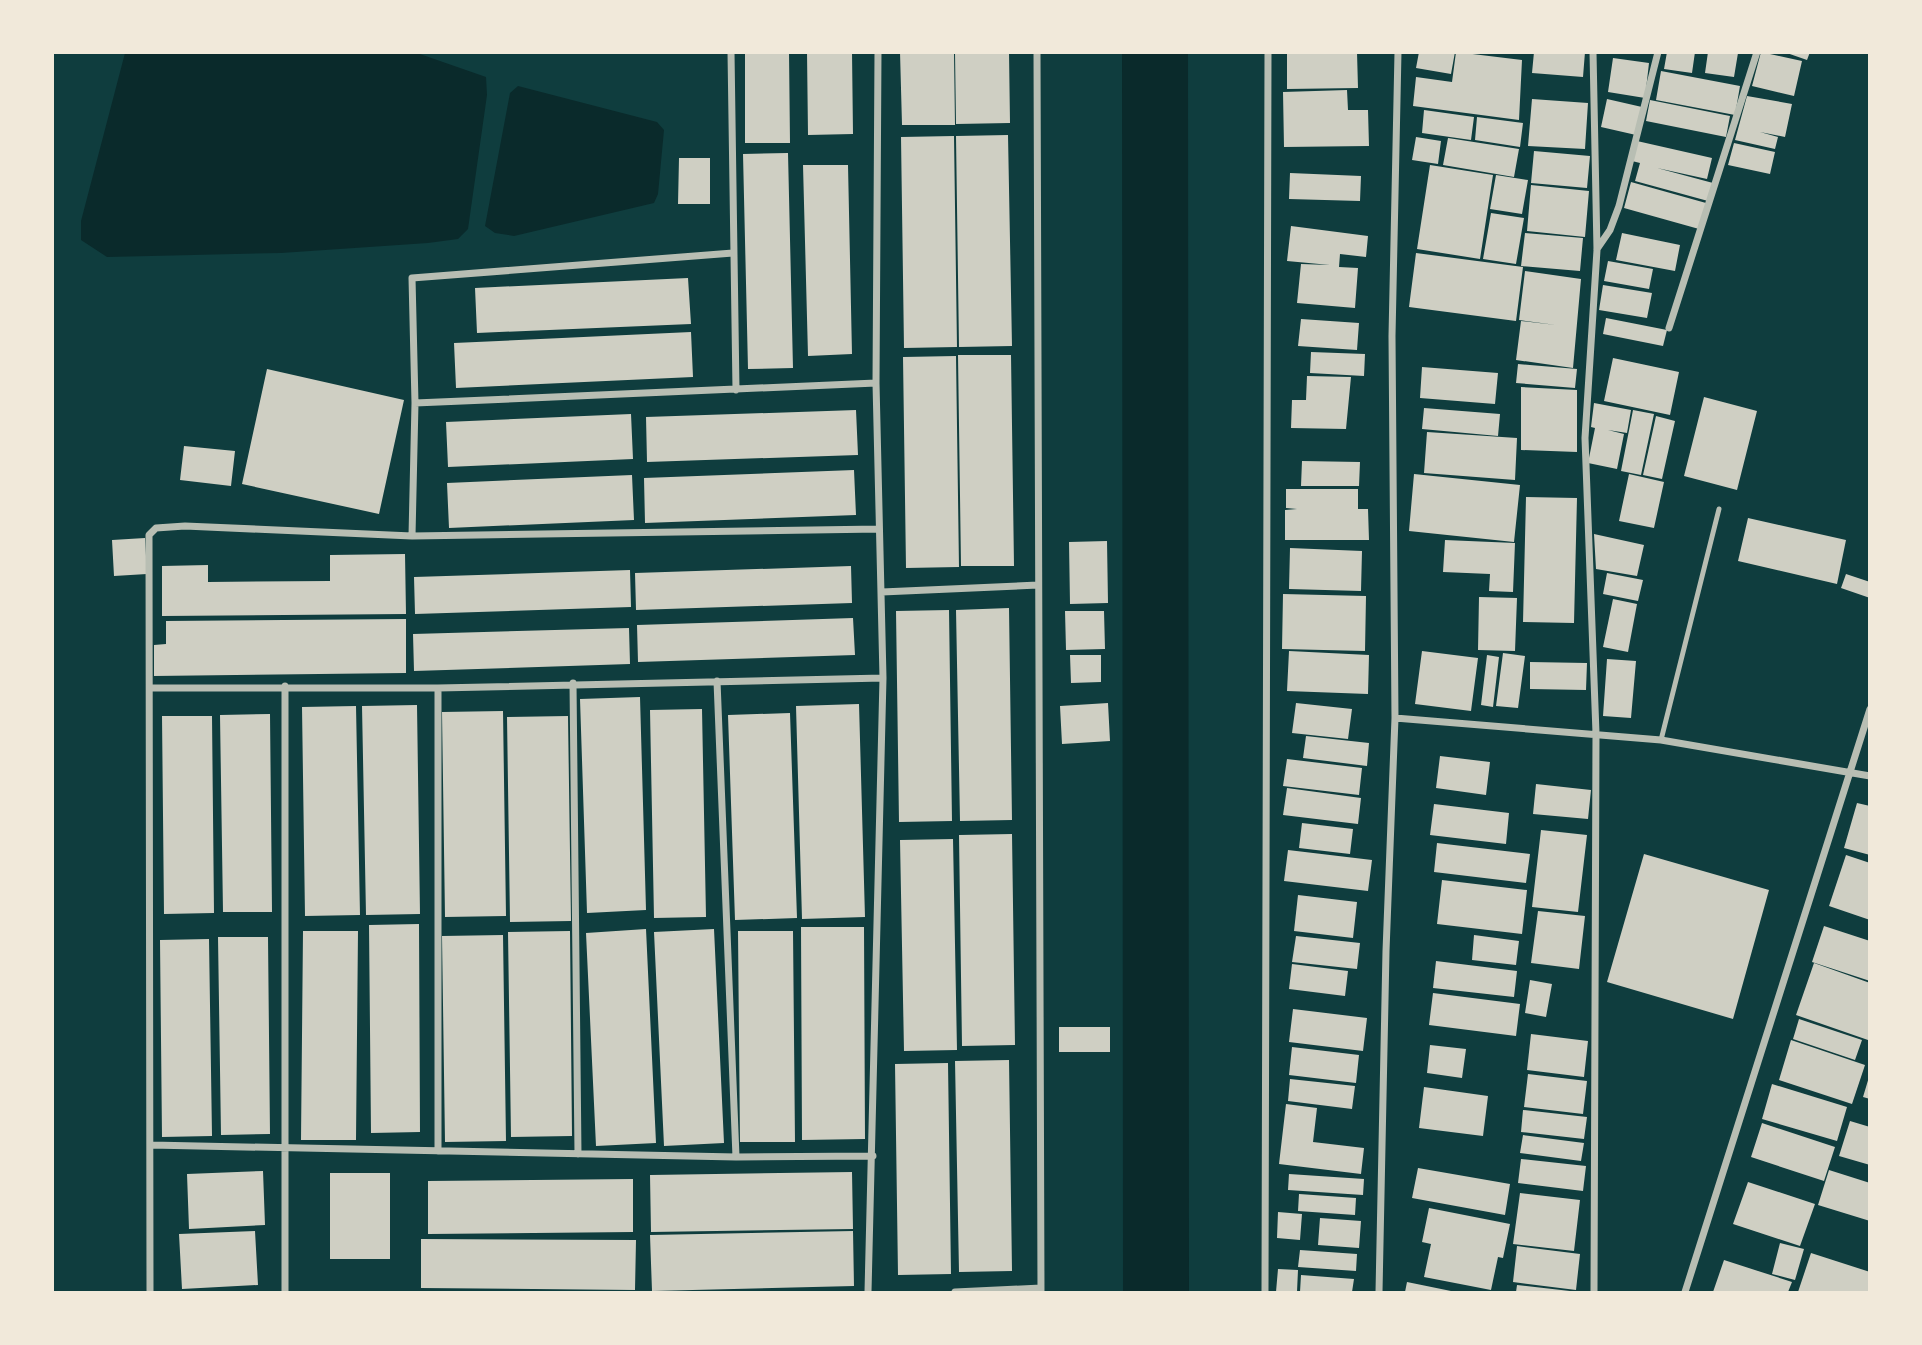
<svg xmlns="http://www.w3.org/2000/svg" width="1922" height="1345" font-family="Arial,sans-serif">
<rect width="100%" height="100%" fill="#0f3d3e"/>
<path fill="#0a2a2b" d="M125 53H417L486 77 487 95 468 229 458 239 428 243 281 253 107 257 81 240V221Z
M518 86 657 122 664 130 658 194 654 203 514 236 495 233 485 226 510 93Z"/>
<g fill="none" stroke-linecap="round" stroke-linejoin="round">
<path stroke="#0a2a2b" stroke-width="66" d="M1155 52 1156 1292"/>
</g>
<path fill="#cfcfc3" d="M745 52H789L790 143H745Z
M807 52H852L853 134 808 135Z
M900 52H954L955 125H902Z
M955 52H1009L1010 123 956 124Z
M1287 52H1357L1358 88 1287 89Z
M1419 52H1455L1451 74 1416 68Z
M1456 52 1522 60 1519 120 1413 106 1416 77 1452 82Z
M1534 52H1585L1583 77 1532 73Z
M1667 52H1695L1692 73 1664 69Z
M1708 52 1738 53 1734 77 1705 73Z
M1761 52 1802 61 1794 96 1752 86Z
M1784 52H1810L1807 60Z
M1613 58 1649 63 1645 98 1608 92Z
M1661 71 1740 86 1735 115 1656 100Z
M1347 90 1348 110H1368L1369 146 1284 147 1283 92Z
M1747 96 1792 104 1785 137 1760 132 1778 137 1775 149 1735 140Z
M1532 99 1588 103 1585 149 1528 146Z
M1607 99 1642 107 1636 135 1601 127Z
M1650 100 1730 116 1726 137 1646 121Z
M1424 110 1474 117 1471 140 1422 133Z
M1477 117 1523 123 1520 147 1475 140Z
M1008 135 1012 346 959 347 956 136Z
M954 136 957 347 904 348 901 137Z
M1416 137 1441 141 1438 164 1412 160Z
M1448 138 1519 149 1514 177 1443 165Z
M1637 141 1712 158 1707 179 1657 168 1713 183 1708 201 1635 181 1640 163 1632 161Z
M1734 143 1775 152 1770 174 1728 165Z
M1534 151 1590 156 1587 188 1531 183Z
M788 153 793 368 748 369 743 154Z
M679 158H710V204H678Z
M803 165H848L852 354 808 356Z
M1430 165 1493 175 1480 259 1417 249Z
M1290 173 1361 176 1360 201 1289 199Z
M1496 175 1528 180 1522 214 1490 209Z
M1631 182 1706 203 1699 229 1624 208Z
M1531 185 1589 191 1585 237 1527 231Z
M1491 213 1524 218 1516 264 1483 259Z
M1291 226 1368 236 1366 257 1340 254 1339 267 1358 268 1355 308 1297 303 1301 264 1330 265 1287 261Z
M1525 233 1583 238 1580 271 1521 266Z
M1622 233 1680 245 1675 271 1616 260Z
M1416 253 1523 267 1516 321 1409 307Z
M1608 261 1653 269 1649 289 1604 281Z
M1525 271 1581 279 1573 368 1516 360 1521 321 1556 325 1519 320Z
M688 278 691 324 477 333 475 288Z
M1603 285 1652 293 1647 318 1599 310Z
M1606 318 1667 330 1663 346 1603 334Z
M1301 319 1359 323 1357 350 1298 346Z
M691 332 693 377 456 388 454 343Z
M1311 352 1365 354 1364 376 1310 373Z
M958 355H1011L1014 566H961Z
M956 356 959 567 906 568 903 357Z
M1613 358 1679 372 1670 415 1604 401Z
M1518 364 1577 369 1575 388 1516 383Z
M1422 367 1498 373 1495 404 1420 398Z
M267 369 404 400 379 514 242 484Z
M1307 376 1351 377 1346 429 1291 428 1292 400H1306Z
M1521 387 1577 390V452L1521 450Z
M1704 397 1757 411 1737 490 1684 476Z
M1594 403 1631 410 1627 433 1608 430 1624 434 1617 469 1588 463 1595 428 1591 427Z
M1424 408 1500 414 1498 436 1422 429Z
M856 410 858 455 647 462 646 417Z
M1633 410 1654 414 1641 475 1621 471Z
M631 414 633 459 448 467 446 422Z
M1656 416 1675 421 1662 479 1643 475Z
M1427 432 1517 438 1515 480 1424 473Z
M184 446 235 451 231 486 180 480Z
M1302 461 1360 462 1359 486H1301Z
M854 470 856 515 645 523 644 478Z
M1414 474 1520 485 1514 542 1409 531Z
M1629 474 1664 482 1654 528 1619 521Z
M632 475 634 520 449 528 447 483Z
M1286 489H1358V509H1368L1369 540H1285V510L1297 509 1286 508Z
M1526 497 1577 498 1574 623 1523 622Z
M1748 518 1846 540 1837 584 1738 561Z
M1594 534 1644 545 1637 576 1596 569Z
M145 538 147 574 114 576 112 540Z
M1445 540 1515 543 1513 592 1489 591 1490 574 1443 572Z
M1107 541 1108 603 1070 604 1069 542Z
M1290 548 1362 551 1361 591 1289 589Z
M405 554 406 614 162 616V566L208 565V582L330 581V555Z
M851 566 852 603 636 610 635 573Z
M630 570 631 607 415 614 414 577Z
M1607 573 1643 580 1638 601 1603 594Z
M1846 574 1870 582V598L1841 588Z
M1283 594 1366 596 1365 651 1282 649Z
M1479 597 1517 598 1515 651 1478 650Z
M1613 599 1637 604 1628 652 1603 647Z
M1009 608 1012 820 960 821 956 610Z
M949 610 952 821 899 822 896 611Z
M1065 611H1104L1105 649 1066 650Z
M853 618 855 655 638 662 637 625Z
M406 619V673L154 676V645L166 644V621Z
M629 628 630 664 414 671 413 634Z
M1289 651 1369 655 1368 694 1287 691Z
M1422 651 1478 658 1471 711 1415 704Z
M1503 653 1525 656 1518 708 1496 706Z
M1070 655H1101V682L1071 683Z
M1487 655 1499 657 1493 707 1481 705Z
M1607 659 1636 661 1631 718 1603 716Z
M1530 662 1587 663 1586 690 1530 689Z
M640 697 646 910 587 913 580 699Z
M1108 703 1110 741 1062 744 1060 706Z
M1296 703 1352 709 1348 739 1292 733Z
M859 704 865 917 802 919 796 706Z
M417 705 420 914 366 915 362 706Z
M356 706 360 915 305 916 302 707Z
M702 709 706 917 654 918 650 710Z
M503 711 506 916 445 917 442 712Z
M790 713 797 918 735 920 728 715Z
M270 714 272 912H223L220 715Z
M162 716H212L214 913 164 914Z
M568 716 571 921 510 922 507 717Z
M1306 736 1369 743 1367 766 1303 758Z
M1440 756 1490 762 1486 795 1436 788Z
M1287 759 1362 768 1359 795 1283 786Z
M1536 784 1591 790 1588 819 1533 814Z
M1287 788 1361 798 1358 824 1283 815Z
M1857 803 1870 806V855L1844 848Z
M1434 804 1509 813 1506 844 1430 835Z
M1302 823 1353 829 1350 854 1299 848Z
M1541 830 1587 835 1578 912 1532 907Z
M1012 834 1015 1045 962 1046 959 835Z
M953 839 957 1050 904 1051 900 840Z
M1437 843 1530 854 1526 883 1434 872Z
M1288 850 1372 860 1368 891 1284 881Z
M1644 854 1769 890 1733 1019 1607 982Z
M1846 855 1870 863V920L1829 906Z
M1442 880 1527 890 1522 934 1437 924Z
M1298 895 1357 902 1353 938 1294 931Z
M1538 911 1585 916 1579 969 1531 963Z
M419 924 420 1132 371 1133 369 925Z
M1824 926 1870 941V981L1812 962Z
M801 927H864L865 1139 802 1140Z
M646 929 656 1143 596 1146 586 933Z
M714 929 724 1143 664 1146 654 932Z
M303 931H358L356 1140H301Z
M570 931 572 1136 511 1137 508 932Z
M738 931H793L795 1142H740Z
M503 935 506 1141 445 1142 442 936Z
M1474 935 1519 941 1516 965 1472 960Z
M1296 936 1360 943 1357 969 1292 962Z
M218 937H268L270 1134 221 1135Z
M209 939 212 1136 162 1137 160 940Z
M1436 961 1517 971 1514 997 1433 988Z
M1814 963 1870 983 1868 1040 1796 1015Z
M1292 964 1348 971 1345 996 1289 989Z
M1530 980 1552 984 1546 1017 1525 1013Z
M1433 993 1520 1004 1516 1036 1429 1025Z
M1293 1009 1367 1018 1363 1051 1289 1042Z
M1799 1019 1862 1040 1855 1060 1793 1039Z
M1059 1027H1110V1052H1059Z
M1531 1034 1588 1041 1584 1077 1527 1070Z
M1791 1040 1865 1065 1852 1104 1779 1080Z
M1430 1045 1466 1049 1462 1078 1427 1073Z
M1292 1047 1359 1055 1356 1083 1289 1075Z
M1009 1060 1012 1271 959 1272 955 1061Z
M948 1063 951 1274 898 1275 895 1064Z
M1528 1074 1587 1081 1583 1114 1524 1107Z
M1869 1077H1870V1099L1863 1097Z
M1290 1079 1355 1086 1352 1109 1288 1101Z
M1772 1084 1847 1107 1837 1141 1762 1119Z
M1424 1087 1488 1096 1483 1136 1419 1128Z
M1286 1104 1317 1108 1313 1142 1364 1148 1361 1174 1279 1164Z
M1523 1110 1587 1117 1584 1139 1521 1132Z
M1850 1121 1870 1127V1165L1839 1156Z
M1762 1123 1835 1147 1824 1181 1751 1157Z
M1523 1135 1584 1143 1581 1161 1520 1153Z
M1521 1159 1586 1166 1583 1191 1518 1183Z
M1418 1168 1510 1184 1505 1215 1412 1198Z
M1829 1170 1870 1183V1221L1818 1205Z
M263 1171 265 1225 189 1229 187 1174Z
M852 1172 853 1229 651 1232 650 1175Z
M330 1173H390V1259H330Z
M1289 1174 1364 1179 1363 1195 1288 1190Z
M633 1179V1232L428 1234V1181Z
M1748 1182 1815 1204 1800 1246 1733 1224Z
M1520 1193 1580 1200 1574 1251 1513 1244Z
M1299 1194 1356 1198 1355 1215 1298 1211Z
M1429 1208 1510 1224 1503 1258 1498 1257 1491 1290 1424 1277 1431 1244 1422 1242Z
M1278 1212 1302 1214 1300 1240 1277 1238Z
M1320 1218 1361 1221 1359 1248 1318 1245Z
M255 1231 258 1285 182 1289 179 1234Z
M853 1231 854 1286 652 1291 650 1235Z
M421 1239 636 1240 635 1290 421 1288Z
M1780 1243 1804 1249 1795 1280 1772 1274Z
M1517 1246 1580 1254 1576 1290 1513 1282Z
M1300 1250 1357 1254 1356 1271 1298 1267Z
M1811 1253 1870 1272V1292H1798Z
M1724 1260 1792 1282 1788 1292H1713Z
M1278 1269 1298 1270 1297 1292H1276Z
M1301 1275 1354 1279 1352 1292H1300Z
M1407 1282 1451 1291V1292H1405Z
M1517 1285 1570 1291V1292H1516Z"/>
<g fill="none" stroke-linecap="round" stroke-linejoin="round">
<path stroke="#b8beb3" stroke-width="5" d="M1661 740 1719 509"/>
<path stroke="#b8beb3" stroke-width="7" d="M731 52 736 390
M1037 52 1041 1292
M1593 52 1597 250 1585 438 1596 733 1594 1292
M1597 249 1610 230 1619 206 1658 52
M1669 328 1757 52
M415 403 876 383
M412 536 415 403 412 278 733 253
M882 592 1038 585
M717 681 736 1157
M573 683 578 1154
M150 688H438L883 678
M438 688V1151
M1395 718 1661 740 1870 776
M151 1145 736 1157 873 1156
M150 1292 149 535 156 528 185 526 412 536 879 529
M285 1292V686
M868 1292 883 678 876 383 878 52
M955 1292 1041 1288
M1265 1292 1268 52
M1379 1292 1386 951 1395 718 1392 336 1398 52
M1685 1292 1870 709"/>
</g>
<rect width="1922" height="1345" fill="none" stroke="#f1e9da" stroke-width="108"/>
</svg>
